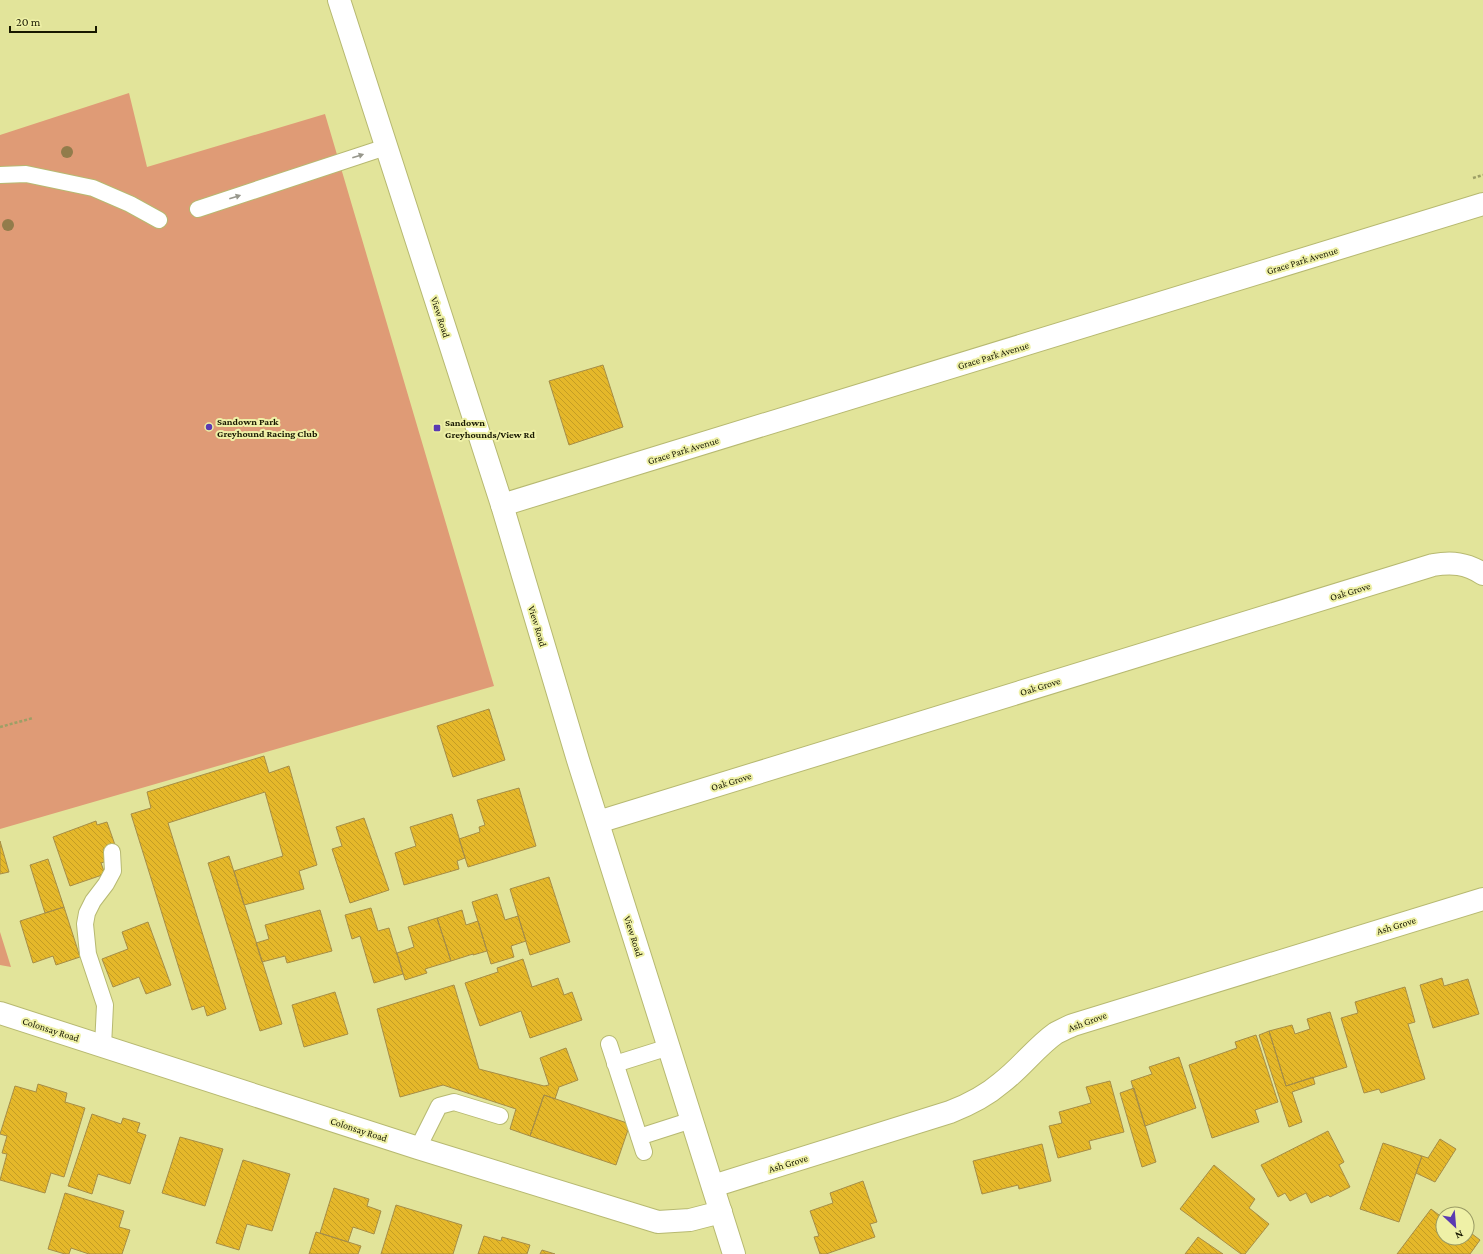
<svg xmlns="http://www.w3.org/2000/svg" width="1483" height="1254" font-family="'Crimson Pro',serif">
<defs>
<pattern id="building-back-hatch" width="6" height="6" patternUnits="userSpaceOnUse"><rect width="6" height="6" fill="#e5b82a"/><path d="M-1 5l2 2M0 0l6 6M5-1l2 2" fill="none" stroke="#c49d24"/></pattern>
</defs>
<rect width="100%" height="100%" fill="#e2e49a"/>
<path fill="#df9b76" d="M129 93 147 167 325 114 494 686 0 829V135Z
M0 932 11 967 0 965Z"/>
<path fill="url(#building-back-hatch)" stroke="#a68d47" d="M603 365 623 427 569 445 549 381Z
M489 709 505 760 453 777 437 726Z
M264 756 269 773 289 766 317 865 299 871 304 889 244 905 234 871 283 856 265 792 168 823 226 1009 207 1016 204 1006 192 1010 131 814 151 808 147 792Z
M519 788 536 846 468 867 459 839 480 832 479 827 485 825 477 800Z
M452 814 465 858 457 861 459 869 404 885 395 853 416 846 410 827Z
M364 818 389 890 350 903 332 849 342 846 336 827Z
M96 821 97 825 107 822 115 845 103 849 107 861 101 863 105 874 70 886 53 837Z
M0 841 9 872 0 874Z
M229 856 282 1024 260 1031 208 863Z
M48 859 64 907 45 913 30 865Z
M549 877 570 942 530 955 510 889Z
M497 894 505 920 518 916 526 941 511 946 514 957 491 964 472 902Z
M64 907 80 957 56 965 53 956 33 963 20 921Z
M371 908 378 931 389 928 403 974 374 983 360 936 352 939 345 915Z
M320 910 332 951 287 963 285 956 262 962 256 943 269 939 265 925Z
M462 910 466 925 478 921 487 951 473 955V954L451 961 437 918Z
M437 918 451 961 425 969 427 973 405 980 397 953 414 947 408 927Z
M148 922 171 985 146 994 139 977 113 987 102 959 128 949 122 932Z
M523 959 532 987 558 978 564 995 572 992 582 1020 530 1038 521 1011 480 1026 465 983 498 972 497 968Z
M1442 978 1444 986 1468 979 1479 1014 1433 1028 1420 985Z
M454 985 479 1069 544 1086 549 1085 540 1058 566 1048 578 1080 559 1087 555 1099 544 1095 530 1136 510 1129 516 1109 443 1085 400 1097 377 1009Z
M1405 987 1415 1022 1408 1024 1425 1079 1381 1093 1379 1089 1364 1093 1341 1018 1358 1013 1355 1002Z
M335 992 348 1034 304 1047 292 1005Z
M1330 1012 1347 1067 1286 1086 1269 1031 1292 1025 1295 1034 1310 1029 1307 1019Z
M1269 1031 1286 1086 1313 1077 1315 1084 1292 1092 1302 1122 1289 1127 1259 1035Z
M1256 1035 1278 1102 1255 1110 1259 1122 1212 1138 1189 1065 1237 1048 1235 1042Z
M1179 1057 1196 1108 1145 1126 1131 1081 1152 1074 1149 1067Z
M1110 1081 1124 1132 1089 1141 1091 1149 1058 1158 1049 1126 1062 1123 1059 1112 1091 1103 1086 1087Z
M38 1084 67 1093 65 1102 85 1108 64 1177 51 1173 45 1193 0 1180 7 1154 2 1153 7 1136 0 1134 15 1086 36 1092Z
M1134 1088 1156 1162 1142 1167 1120 1093Z
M544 1095 630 1124 616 1165 530 1136Z
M92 1114 121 1124 123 1118 140 1123 137 1132 146 1135 130 1184 98 1174 92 1194 68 1186Z
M1328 1131 1344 1162 1339 1165 1350 1187 1330 1197 1328 1195 1311 1203 1306 1193 1290 1201 1285 1193 1278 1197 1261 1165Z
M180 1137 223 1149 205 1206 162 1193Z
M1440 1139 1456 1149 1435 1182 1416 1173 1422 1156 1428 1158Z
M1383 1143 1422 1156 1399 1222 1360 1209Z
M1042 1144 1051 1181 1019 1189 1018 1185 982 1194 973 1161Z
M243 1160 290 1174 272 1231 247 1224 239 1250 216 1243Z
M1214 1165 1255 1199 1249 1208 1269 1224 1245 1254H1241L1180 1209Z
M863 1181 877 1222 870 1224 875 1237 826 1254H820L814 1237 819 1236 810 1211 833 1203 830 1193Z
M334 1188 369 1199 367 1206 381 1211 374 1234 353 1227 348 1242 320 1233Z
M65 1193 124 1211 119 1227 130 1230 122 1254H89L71 1248 69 1254H65L48 1249Z
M396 1205 462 1225 453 1254H381Z
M1431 1209 1443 1218V1238H1467V1230L1480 1240 1470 1254H1397Z
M316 1232 361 1246 358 1254H309Z
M484 1236 501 1241 502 1237 530 1245 527 1254H478Z
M1198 1237 1223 1254H1185Z
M542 1250 555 1254H540Z"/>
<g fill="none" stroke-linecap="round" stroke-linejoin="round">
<defs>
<path id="lane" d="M0 175 26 174 93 188 130 204 159 220
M198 209 386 147
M609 1044 644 1152
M103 1046 105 1005 88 954 85 924 87 913 93 901 106 884 113 871 112 852
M615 1064 669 1047
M639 1137 692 1120
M418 1148 439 1106 454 1102 500 1116"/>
<path id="street" d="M502 505 1483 204
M598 822 1433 565C1452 562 1466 563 1483 574
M0 1013 418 1148 658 1222 690 1220 721 1212
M713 1186 950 1112C968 1105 986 1096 1001 1083 1021 1068 1036 1047 1056 1033 1062 1030 1068 1027 1073 1025L1483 899"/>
<path id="secondary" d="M339 0 502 505 578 760 734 1254"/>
</defs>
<use href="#lane" stroke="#b7b971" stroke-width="18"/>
<use href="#street" stroke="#b7b971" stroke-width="24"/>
<use href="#secondary" stroke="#b7b971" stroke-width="24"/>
<path stroke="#9d9f66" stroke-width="2.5" stroke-dasharray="3 2" stroke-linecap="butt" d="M1473 178 1483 175
M0 727 33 718"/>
<use href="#lane" stroke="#fff" stroke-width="16"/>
<use href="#street" stroke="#fff" stroke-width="22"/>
<use href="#secondary" stroke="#fff" stroke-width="22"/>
</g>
<g fill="#927c4b">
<circle cx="67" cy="152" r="6"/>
<circle cx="8" cy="225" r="6"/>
</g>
<defs><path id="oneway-solid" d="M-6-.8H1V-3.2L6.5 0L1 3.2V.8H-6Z"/></defs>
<g fill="#97978c">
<use href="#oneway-solid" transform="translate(358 156) rotate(-18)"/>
<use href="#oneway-solid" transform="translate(235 197) rotate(-18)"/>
</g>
<g fill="#5a3ab2" stroke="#eff1a7" stroke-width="1.5">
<circle cx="209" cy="427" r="4"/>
<rect x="433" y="424" width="8" height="8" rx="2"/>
</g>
<g text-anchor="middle" stroke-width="4" stroke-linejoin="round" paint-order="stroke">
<g font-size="10" fill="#181800" stroke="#eff1a7">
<text transform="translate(1302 260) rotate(-17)" y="4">Grace Park Avenue</text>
<text transform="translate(441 317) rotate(72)" y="4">View Road</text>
<text transform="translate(993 355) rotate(-17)" y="4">Grace Park Avenue</text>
<text transform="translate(683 450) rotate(-17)" y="4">Grace Park Avenue</text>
<text transform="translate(1350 591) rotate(-17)" y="4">Oak Grove</text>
<text transform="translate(538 626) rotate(73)" y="4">View Road</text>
<text transform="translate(1040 686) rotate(-17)" y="4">Oak Grove</text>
<text transform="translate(731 781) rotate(-17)" y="4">Oak Grove</text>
<text transform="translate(1396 925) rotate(-17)" y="4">Ash Grove</text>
<text transform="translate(634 936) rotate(72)" y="4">View Road</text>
<text transform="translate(1087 1021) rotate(-20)" y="4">Ash Grove</text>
<text transform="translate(51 1029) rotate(18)" y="4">Colonsay Road</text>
<text transform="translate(359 1129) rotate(18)" y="4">Colonsay Road</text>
<text transform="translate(788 1163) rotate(-17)" y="4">Ash Grove</text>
</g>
<g font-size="10" font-weight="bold" fill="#181800" stroke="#eff1a7" text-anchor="start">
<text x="217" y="425">Sandown Park<tspan x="217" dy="12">Greyhound Racing Club</tspan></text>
<text x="445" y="426">Sandown<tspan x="445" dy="12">Greyhounds/View Rd</tspan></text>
</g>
</g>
<g transform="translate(1455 1226) rotate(154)"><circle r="19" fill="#eff1a7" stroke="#999a64"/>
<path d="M0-3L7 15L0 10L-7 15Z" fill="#5a3ab2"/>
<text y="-6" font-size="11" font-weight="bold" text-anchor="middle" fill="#181800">N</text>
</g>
<path d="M10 26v6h86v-6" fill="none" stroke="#181800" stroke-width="2"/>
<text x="16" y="26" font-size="12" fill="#181800" stroke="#eff1a7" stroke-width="3" paint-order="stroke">20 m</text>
</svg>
